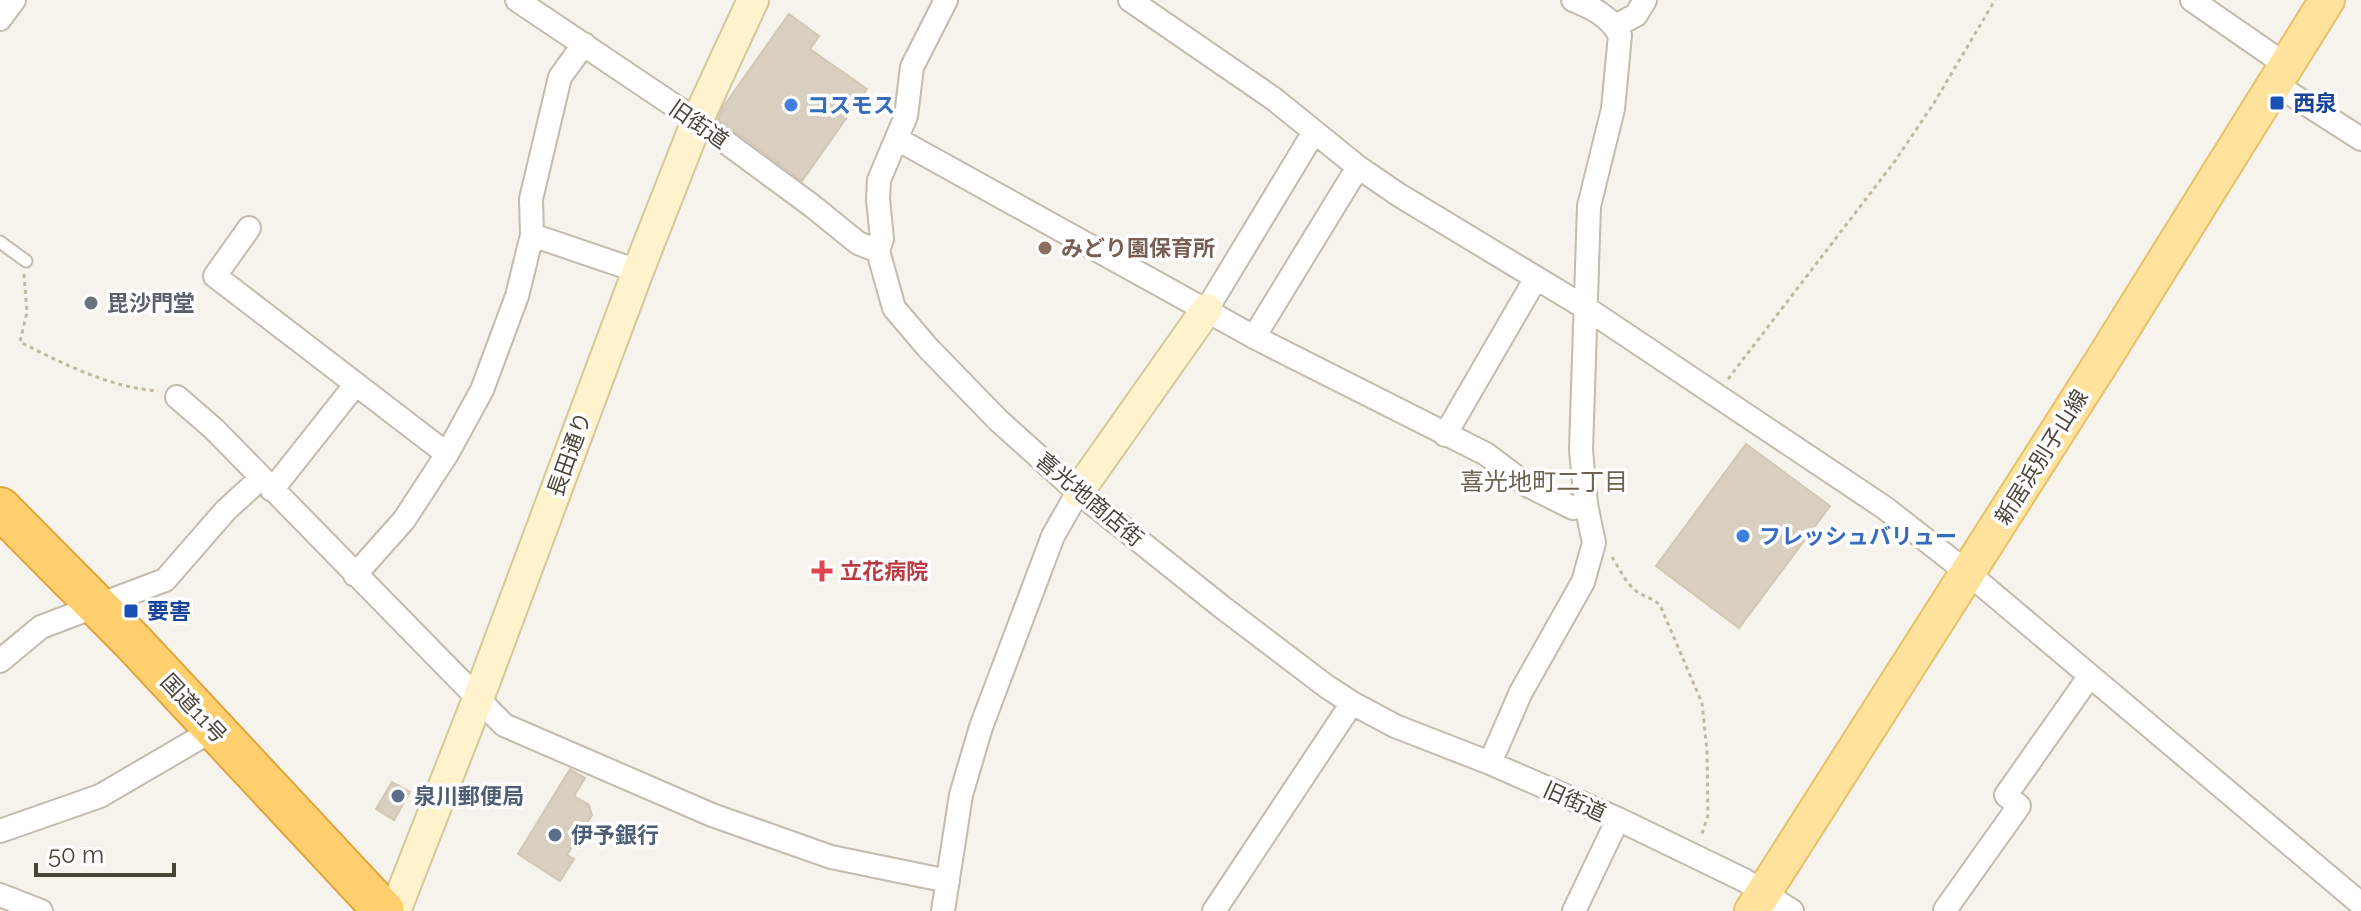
<svg xmlns="http://www.w3.org/2000/svg" width="2361" height="911" font-family="Raleway,'Noto Sans JP',sans-serif">
<rect width="100%" height="100%" fill="#f6f3ec"/>
<path fill="#d8cfc1" stroke="#d3c7b4" stroke-width="2" d="M789 14 819 36 810 49 867 89 802 181 718 119 723 107Z
M1746 444 1830 506 1739 628 1656 566Z
M570 769 585 778 574 796 589 805 592 815 567 855 574 859 560 881 518 854Z
M392 782 410 792 394 820 376 809Z"/>
<g fill="none" stroke-linecap="round" stroke-linejoin="round">
<defs>
<path id="lane" d="M0 242 26 261"/>
<path id="street" d="M517 0 697 121 811 205 858 243 878 251
M946 0 912 67 906 116 879 180 878 199 882 239 878 251 894 308 928 348 999 421 1078 492 1222 607 1326 686 1352 703 1395 726 1490 763 1618 819 1744 880 1792 911
M1130 0 1274 99 1358 167 1399 195 1586 308 1885 508 1968 573 2361 904
M2192 0 2286 65
M0 19 14 0
M1615 26 1636 15 1645 0
M2275 84 2361 139
M897 139 1254 337 1486 454 1527 485 1573 508 1586 504
M249 228 215 276 447 454
M532 235 638 271
M1207 309 1314 132
M1254 337 1358 167
M177 397 214 429 504 725 712 815 831 857 948 881
M1445 435 1536 278
M272 490 356 384
M355 575 404 520 447 454 482 390 517 296 532 235 531 199 560 77 584 44
M0 661 41 627 165 580 226 510 261 478
M1490 763 1521 692 1583 582 1594 543 1586 504 1581 450 1589 206 1613 109 1620 35C1609 16 1593 8 1573 0
M0 831 100 796 213 730
M0 895 41 911
M1945 910 2019 806 2006 795 2089 677
M943 911 961 795 981 727 1053 536 1078 492
M1214 911 1352 703
M1574 911 1618 819"/>
<path id="secondary" d="M1078 492 1207 309
M395 911 478 699 638 271 697 121 753 0"/>
<path id="primary" d="M1752 911 2101 363 2327 0"/>
<path id="highway" d="M0 508 133 642 384 911"/>
</defs>
<use href="#lane" stroke="#c2bbae" stroke-width="15"/>
<use href="#street" stroke="#c2bbae" stroke-width="26"/>
<use href="#secondary" stroke="#d6c79b" stroke-width="34"/>
<use href="#primary" stroke="#e6c16a" stroke-width="38"/>
<use href="#highway" stroke="#e0a43c" stroke-width="44"/>
<path stroke="#c4b79f" stroke-width="3" stroke-dasharray="4 4" stroke-linecap="butt" d="M24 274 27 312 20 342C64 364 108 387 158 391
M1728 379 1895 161 1934 103 1995 0
M1612 557C1619 568 1626 583 1636 591 1644 597 1653 598 1660 605L1702 703 1707 751 1708 815 1701 837"/>
<use href="#lane" stroke="#fff" stroke-width="11"/>
<use href="#street" stroke="#fff" stroke-width="22"/>
<use href="#secondary" stroke="#fff3cd" stroke-width="30"/>
<use href="#primary" stroke="#ffe39c" stroke-width="34"/>
<use href="#highway" stroke="#ffcf6e" stroke-width="40"/>
</g>
<g fill="#1a4fb4" stroke="#fff" stroke-width="3">
<rect x="2269" y="95" width="16" height="16" rx="4"/>
<rect x="123" y="603" width="16" height="16" rx="4"/>
</g>
<g fill="#3f7fe0" stroke="#fff" stroke-width="3">
<circle cx="791" cy="105" r="8"/>
<circle cx="1743" cy="536" r="8"/>
</g>
<circle fill="#8d6e63" stroke="#fff" stroke-width="3" cx="1045" cy="248" r="8"/>
<circle fill="#6b7280" stroke="#fff" stroke-width="3" cx="91" cy="303" r="8"/>
<path fill="#e0444e" stroke="#fff" stroke-width="3" d="M818 559h8v8h8v8h-8v8h-8v-8h-8v-8h8z"/>
<g fill="#5c6f8a" stroke="#fff" stroke-width="3">
<circle cx="398" cy="796" r="8"/>
<circle cx="555" cy="835" r="8"/>
</g>
<g text-anchor="middle" stroke-width="7" stroke-linejoin="round" paint-order="stroke">
<g font-size="22" font-weight="bold" fill="#164399" stroke="#fff" text-anchor="start">
<text x="2293" y="111">西泉</text>
<text x="147" y="619">要害</text>
</g>
<g font-size="22" font-weight="bold" fill="#366cbe" stroke="#fff" text-anchor="start">
<text x="807" y="113">コスモス</text>
<text x="1759" y="544">フレッシュバリュー</text>
</g>
<g font-size="22" fill="#4b4439" stroke="#fff">
<text transform="translate(699 124) rotate(35)" y="8">旧街道</text>
<text transform="translate(569 454) rotate(-70)" y="8">長田通り</text>
<text transform="translate(2041 457) rotate(-58)" y="8">新居浜別子山線</text>
<text transform="translate(1090 499) rotate(40)" y="8">喜光地商店街</text>
<text transform="translate(194 708) rotate(47)" y="8">国道11号</text>
<text transform="translate(1575 801) rotate(24)" y="8">旧街道</text>
</g>
<g font-size="22" font-weight="bold" fill="#785e54" stroke="#fff" text-anchor="start">
<text x="1061" y="256">みどり園保育所</text>
</g>
<g font-size="22" font-weight="bold" fill="#5b616d" stroke="#fff" text-anchor="start">
<text x="107" y="311">毘沙門堂</text>
</g>
<g font-size="22" font-weight="bold" fill="#be3a42" stroke="#fff" text-anchor="start">
<text x="840" y="579">立花病院</text>
</g>
<g font-size="22" font-weight="bold" fill="#4e5e75" stroke="#fff" text-anchor="start">
<text x="414" y="804">泉川郵便局</text>
<text x="571" y="843">伊予銀行</text>
</g>
<g font-size="24" fill="#6e6250" stroke="#fff">
<text x="1544" y="490">喜光地町二丁目</text>
</g>
</g>
<path d="M36 863v12h138v-12" fill="none" stroke="#4b4439" stroke-width="4"/>
<text x="48" y="863" font-size="24" fill="#4b4439" stroke="#ffffff" stroke-width="6" paint-order="stroke">50 m</text>
</svg>
